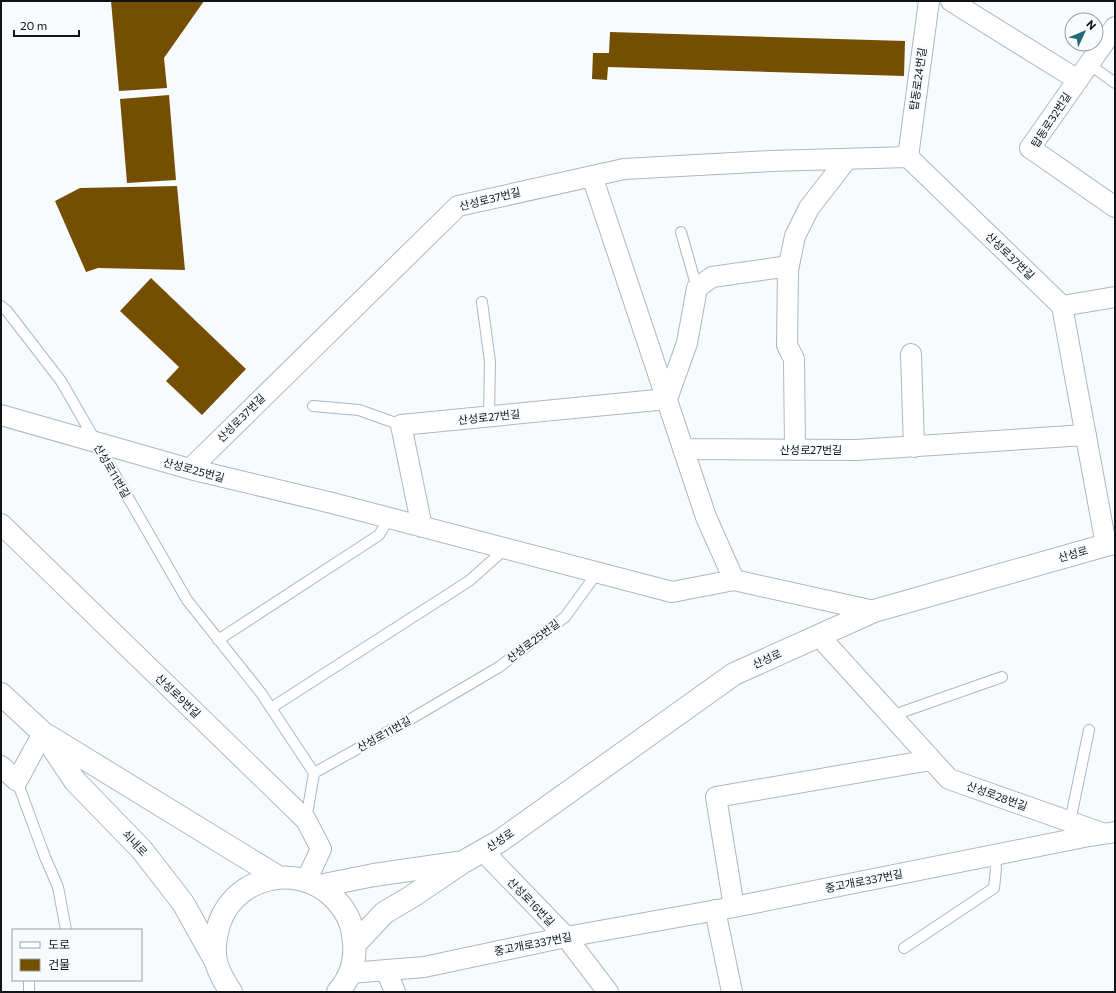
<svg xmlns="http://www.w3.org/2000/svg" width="1116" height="993" font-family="Commissioner,'Noto Sans KR',sans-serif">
<rect width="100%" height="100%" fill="#f7fbfe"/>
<path fill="#754f01" d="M111 1H204L164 58 167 88 119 91Z
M610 32 905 41 904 76 608 67 607 80 592 79 593 53H609Z
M169 95 176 180 127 183 120 99Z
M177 186 185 270 98 268 86 272 55 201 80 188Z
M151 278 246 369 202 415 166 381 179 367 120 311Z"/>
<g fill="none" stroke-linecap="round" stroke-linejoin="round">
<defs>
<path id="service" d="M1089 64 1115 83
M681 232 697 288
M482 302 490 362 489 416
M1 306 7 311 61 381 187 600 261 693 314 773 306 820
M313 406 359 410 401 425
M218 640 379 535 389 518
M271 708 469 581 505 549
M891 716 1002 677
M314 773 409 720 499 667 565 617 597 573
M17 781 45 857 58 887 66 930
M1070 822 1089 730
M904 948 994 888 996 869 995 855
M29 992V980"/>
<path id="minor" d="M951 1 1078 80
M1115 27 1030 148 1115 207
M908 157 929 1
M592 176 706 517 734 580
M1062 306 1115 297
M911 354 914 447
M1 415 190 469 332 503 672 592 734 580 874 611
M683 449 856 450 1086 435
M795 450 794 359 787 345 788 270 795 236 809 208 847 159
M190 469 458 206 624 169 771 161 908 157 1062 306 1106 545
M1 524 306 820 321 849 306 881
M422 527 401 425 667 399 687 343 697 288 712 277 789 266
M819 636 949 779 1102 833
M1 766 17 781 43 733
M483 851 566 937 608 992
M734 907 716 797 931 760
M715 910 732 992
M386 970 395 992
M350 973 424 967 566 937 734 907 1084 837 1115 832"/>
<path id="tertiary" d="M1 694 43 733 75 781 142 850 183 903 216 962
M48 736 278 877
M319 886 374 875 457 863
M355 944 384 913 411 897 463 862 500 841 734 674 874 611 1106 545 1115 543
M231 992C225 983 219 973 216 962 214 953 215 941 217 932 228 877 298 859 336 900 345 910 352 922 353 935 357 956 352 976 338 992"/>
</defs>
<use href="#service" stroke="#aeb7bf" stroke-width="12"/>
<use href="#minor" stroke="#aeb7bf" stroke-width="22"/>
<use href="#tertiary" stroke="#aeb7bf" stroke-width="24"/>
<use href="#service" stroke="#fff" stroke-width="10"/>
<use href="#minor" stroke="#fff" stroke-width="20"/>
<use href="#tertiary" stroke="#fff" stroke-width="22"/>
</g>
<g text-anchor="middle" stroke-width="4" stroke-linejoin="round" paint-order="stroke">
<g font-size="11" fill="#111417" stroke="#f7fbfe">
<text transform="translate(918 79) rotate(-82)" y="4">탑동로24번길</text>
<text transform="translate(1051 120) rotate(-57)" y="4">탑동로32번길</text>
<text transform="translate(490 199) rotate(-14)" y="4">산성로37번길</text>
<text transform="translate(1010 256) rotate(44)" y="4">산성로37번길</text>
<text transform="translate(489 417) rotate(-6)" y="4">산성로27번길</text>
<text transform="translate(241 418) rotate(-45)" y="4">산성로37번길</text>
<text x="811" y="454">산성로27번길</text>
<text transform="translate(194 470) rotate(15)" y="4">산성로25번길</text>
<text transform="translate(112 471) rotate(60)" y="4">산성로11번길</text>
<text transform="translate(1073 554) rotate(-16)" y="4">산성로</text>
<text transform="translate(533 641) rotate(-37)" y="4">산성로25번길</text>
<text transform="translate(767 659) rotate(-24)" y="4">산성로</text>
<text transform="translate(178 696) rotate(44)" y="4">산성로9번길</text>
<text transform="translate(384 734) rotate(-29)" y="4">산성로11번길</text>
<text transform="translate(997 796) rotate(20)" y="4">산성로28번길</text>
<text transform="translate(500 840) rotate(-33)" y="4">산성로</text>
<text transform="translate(135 843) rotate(47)" y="4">쇠내로</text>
<text transform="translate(864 881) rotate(-11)" y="4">중고개로337번길</text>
<text transform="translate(531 902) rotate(46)" y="4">산성로16번길</text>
<text transform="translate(533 944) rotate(-11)" y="4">중고개로337번길</text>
</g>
</g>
<rect width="1116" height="993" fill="none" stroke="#111417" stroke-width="4"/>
<rect x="12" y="929" width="130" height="52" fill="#f7fbfe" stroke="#9b9fa2"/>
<rect x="20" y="942" width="20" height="6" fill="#ffffff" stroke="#9b9fa2"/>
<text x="48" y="949" font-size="12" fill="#111417">도로</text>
<rect x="20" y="959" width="20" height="12" fill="#754f01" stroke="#9b9fa2"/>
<text x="48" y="969" font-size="12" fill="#111417">건물</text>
<g transform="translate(1084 32) rotate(46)"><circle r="19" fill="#f7fbfe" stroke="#9b9fa2"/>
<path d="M0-3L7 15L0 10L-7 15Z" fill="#246779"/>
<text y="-6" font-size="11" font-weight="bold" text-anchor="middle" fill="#111417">N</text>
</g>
<path d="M14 30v6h65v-6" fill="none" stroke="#111417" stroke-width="2"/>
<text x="20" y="30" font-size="12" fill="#111417" stroke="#f7fbfe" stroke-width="3" paint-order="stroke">20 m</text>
</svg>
